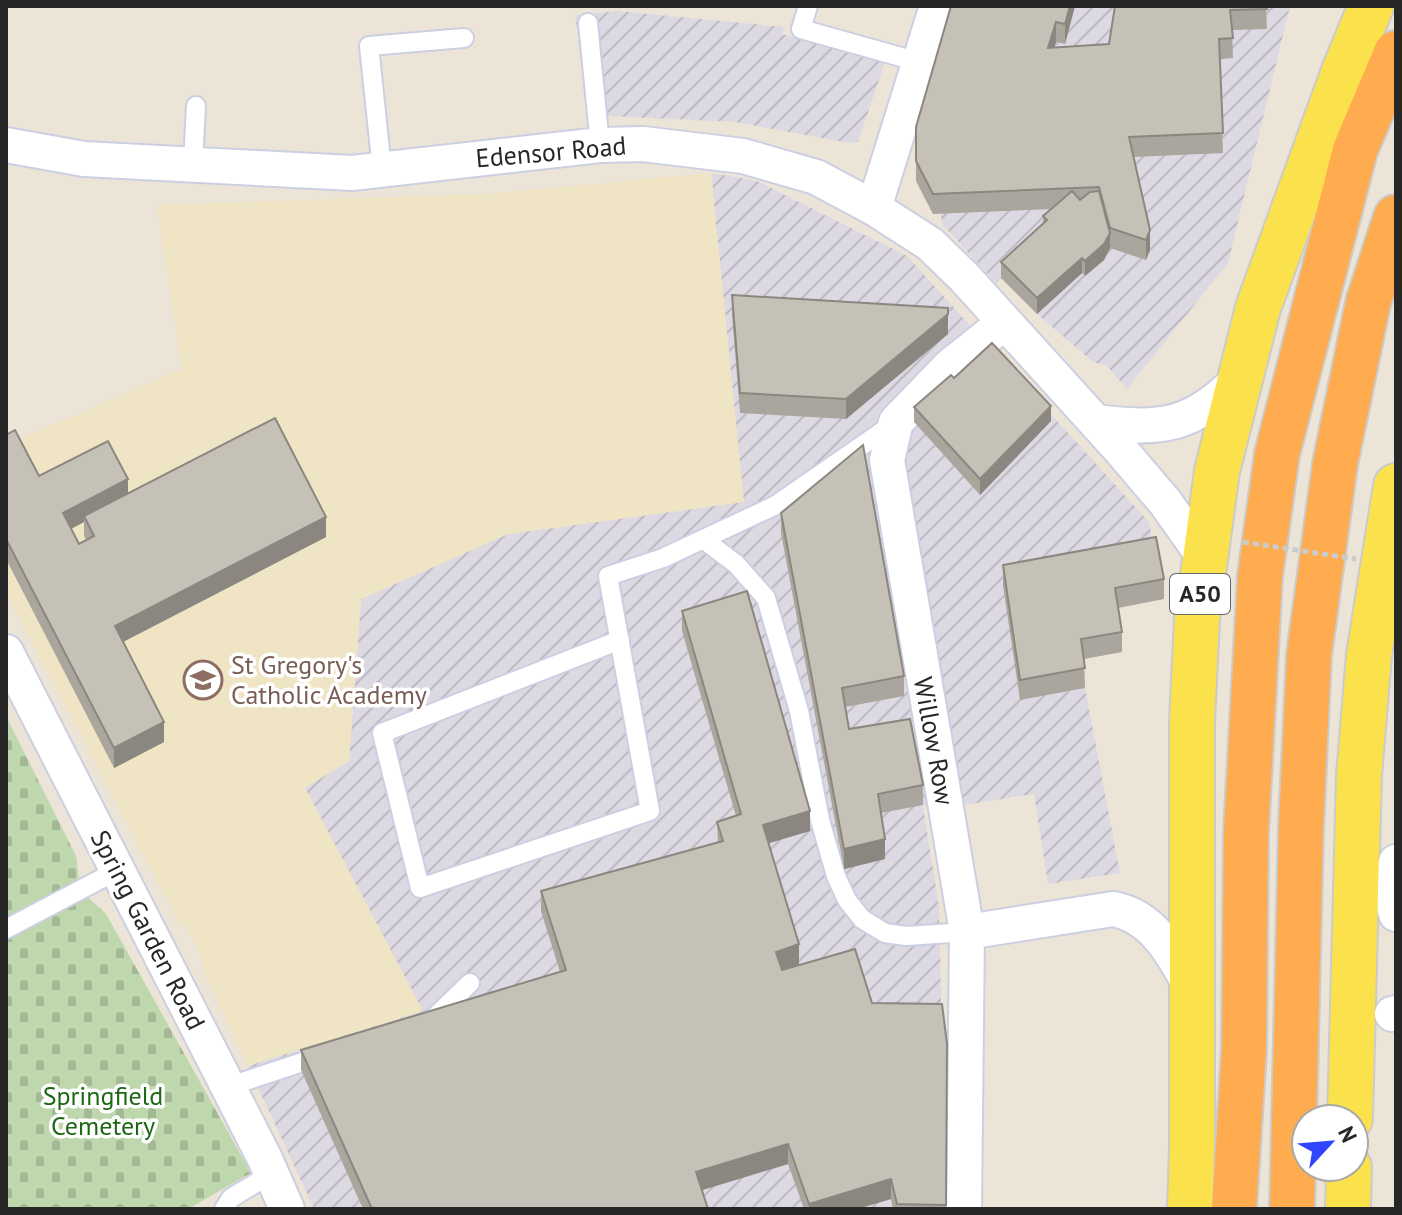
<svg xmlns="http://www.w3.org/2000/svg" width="1402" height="1215" font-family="'PT Sans',sans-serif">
<defs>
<pattern id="industrial-furrows" width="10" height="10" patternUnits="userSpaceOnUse" patternTransform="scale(2)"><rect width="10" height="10" fill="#ddd9e3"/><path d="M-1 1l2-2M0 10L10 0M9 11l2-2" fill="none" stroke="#bebac3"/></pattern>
<pattern id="cemetery-stones" width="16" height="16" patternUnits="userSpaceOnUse" patternTransform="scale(2)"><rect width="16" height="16" fill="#bed7ad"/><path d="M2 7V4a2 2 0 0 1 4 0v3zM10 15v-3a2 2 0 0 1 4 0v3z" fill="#a3b995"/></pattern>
</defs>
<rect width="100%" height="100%" fill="#ece5d7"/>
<path fill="url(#industrial-furrows)" d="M957 6H1290L1228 263 1127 389 1107 366 1093 362 1037 314 1001 278 996 283 943 225 940 214H933L916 181V147Z
M618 11 784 27 782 34 885 62 858 142 849 143 735 122 588 115 575 15Z
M711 173 757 181 907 256 1149 522 1164 599 1115 608 1122 652 1082 659 1085 688 1120 873 1048 884 1034 794 970 804 923 806 939 907 946 1209H314L248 1066 422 1011 305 788 349 760 361 599 508 534 743 502Z"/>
<path fill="#efe5c4" d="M711 173 744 502 508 534 361 599 349 761 305 788 423 1011 248 1066 202 966 203 958 187 928 180 924 6 592V445L182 369 157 205 487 194Z"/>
<path fill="url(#cemetery-stones)" d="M6 716 76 856 80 890 106 914 251 1173 188 1209H6Z"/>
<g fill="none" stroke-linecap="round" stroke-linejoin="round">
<defs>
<path id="lane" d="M808 6 801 29 919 62
M588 23 600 145
M193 164 196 106
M382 169 369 46 464 38
M703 539 736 564 766 598 799 711 820 820 836 876 847 900 862 919 885 933 906 936 967 932
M620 640 382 733 420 888 650 811 608 576 663 558 776 505 893 424
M6 929 118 870
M428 1020 434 1018 470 983
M227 1087 324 1055
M224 1209 231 1198 271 1174"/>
<path id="street" d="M6 145 84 159 352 173 600 145 643 144 743 156 816 177 874 208 930 244 964 277 1119 448 1165 502 1204 557
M874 208 937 6
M1096 422C1163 430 1191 427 1240 378
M6 652 265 1159 287 1209
M1396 862C1391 878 1391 898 1396 914
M967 932 1113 909C1153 916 1173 954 1191 987
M1392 1014 1396 1013
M964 1209 967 932 887 460 896 422 950 366 1004 323"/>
<path id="primary" d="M1350 1119 1359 775 1369 655 1396 486
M1190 1209 1192 1148V722L1197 619 1217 471 1258 308 1343 74 1371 6
M1348 1209 1349 1167"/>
<path id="highway" d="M1234 1209 1244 1050 1246 833 1260 576 1277 454 1355 150 1396 53
M1292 1209 1301 826 1309 655 1335 464 1368 303 1396 217"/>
</defs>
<use href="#lane" stroke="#cccfe2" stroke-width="22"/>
<use href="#street" stroke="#cccfe2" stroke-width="38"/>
<use href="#primary" stroke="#cbcbcb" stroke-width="48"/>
<use href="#highway" stroke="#cbcbcb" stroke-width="48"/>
<use href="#lane" stroke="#fff" stroke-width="18"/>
<use href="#street" stroke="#fff" stroke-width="34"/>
<use href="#primary" stroke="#fbe24c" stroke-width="44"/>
<use href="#highway" stroke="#ffab4f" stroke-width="44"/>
<path stroke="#cbcbcb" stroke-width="5" stroke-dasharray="6 4" stroke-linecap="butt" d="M1243 542 1356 559"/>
</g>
<path fill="#aaa69d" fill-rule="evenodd" d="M1075 6 1065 44 1056 42 1054 48 1109 44 1132 7 1266 6 1267 29 1232 30 1233 58 1220 59 1223 153 1134 157 1150 250 1146 260 1110 248 1104 260 1085 276 1082 273 1037 314 1001 278V262L1043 224V216L1052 209 933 214 916 181V127Z
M732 295 948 328V334L846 419 740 413 732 315Z
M954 378 1051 421 980 495 914 422V407Z
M6 435 39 476 128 494 326 537 123 642 164 742 114 768 6 559ZM84 522V536L86 540 79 544 71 529Z
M781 513 904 676V696L845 707 849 729 923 785V805L881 813 885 859 844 869 781 533Z
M1003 565 1164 579V599L1118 608 1122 632V652L1084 659 1085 688 1020 700 1003 585Z
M682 611 810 831 768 843 799 964 785 969 872 1003 947 1044 946 1209H893L891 1199 857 1209H804L788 1164 702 1190 708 1209H363L301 1070V1050L560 972 541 911V891L718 843 717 822 736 816 682 631Z"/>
<path fill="#8b8780" d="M1070 6H1075L1065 44V24Z
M1056 22V42L1048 68V48Z
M1150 230V250L1146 260V240Z
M1110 233V248L1104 260 1085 276V261Z
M1082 258V273L1037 314V298Z
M948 308V334L846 419V399Z
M1051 406V421L980 495V479Z
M128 479V499L84 516V522L63 533V513Z
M326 517V537L115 646V626Z
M164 722V742L114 768V748Z
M810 811V831L763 845V825Z
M885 839V859L844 869V849Z
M799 944V964L776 972V952Z
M788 1144V1164L696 1192V1172Z
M891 1179V1199L857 1209H809V1204Z"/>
<path fill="#c6c1b7" stroke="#8b8780" stroke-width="2" d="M951 6H1070L1065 24 1056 22 1048 48 1109 44 1115 6 1132 7V6H1266L1267 9 1230 10 1233 38 1219 39 1223 133 1129 137 1150 230 1146 240 1110 228 1099 187 933 194 916 161V127Z
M1072 191 1080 200 1090 192 1099 191 1110 233 1104 244 1085 261 1082 258 1037 298 1001 262 1047 220 1043 216Z
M732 295 948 308V314L846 399 740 393Z
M992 343 1051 406 980 479 914 407 951 375 954 378Z
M275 418 326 517 115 626 164 722 114 748 6 539V435L15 430 39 476 108 441 128 479 63 513 79 544 94 536 84 516Z
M863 445 904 676 842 688 849 729 910 719 923 785 878 794 885 839 844 849 781 513Z
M1156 537 1164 579 1115 588 1122 632 1081 639 1085 668 1020 680 1003 565Z
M747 591 810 811 763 825 799 944 776 952 782 970 855 949 872 1003 942 1004 947 1044 946 1205 897 1204 891 1179 809 1204 788 1144 696 1172 708 1209H372L301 1050 566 970 541 891 723 841 717 822 741 814 682 611Z"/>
<defs>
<symbol id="school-ring" viewBox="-11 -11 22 22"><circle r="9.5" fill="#fff" stroke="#8d6e63" stroke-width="1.5"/><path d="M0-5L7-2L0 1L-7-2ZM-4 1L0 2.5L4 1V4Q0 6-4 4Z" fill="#8d6e63"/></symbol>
</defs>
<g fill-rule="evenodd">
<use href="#school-ring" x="181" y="658" width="44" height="44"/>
</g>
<g text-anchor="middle" stroke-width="7" stroke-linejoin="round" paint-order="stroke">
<rect fill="#fff" stroke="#686868" stroke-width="2" x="1170" y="574" width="60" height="40" rx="6"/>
<g font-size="24" font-weight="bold" fill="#272727">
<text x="1200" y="602">A50</text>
</g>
<g font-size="26" fill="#272727" stroke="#fff">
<text transform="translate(551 152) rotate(-5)" y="9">Edensor Road</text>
<text transform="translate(934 741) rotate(80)" y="9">Willow Row</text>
<text transform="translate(148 930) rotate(63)" y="9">Spring Garden Road</text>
</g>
<g font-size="26" fill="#785e54" stroke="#fff" text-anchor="start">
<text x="231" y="674">St Gregory's<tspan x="231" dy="30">Catholic Academy</tspan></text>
</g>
<g font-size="26" fill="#1d6813" stroke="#fff">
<text x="103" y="1105">Springfield<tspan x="103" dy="30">Cemetery</tspan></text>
</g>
</g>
<rect width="1402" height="1215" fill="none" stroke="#272727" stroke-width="16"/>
<g transform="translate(1330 1143) rotate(64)"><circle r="38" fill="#ffffff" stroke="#a9a9a9" stroke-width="2"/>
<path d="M0-6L14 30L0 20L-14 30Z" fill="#3145ff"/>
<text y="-12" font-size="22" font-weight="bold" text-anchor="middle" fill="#272727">N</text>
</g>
</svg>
